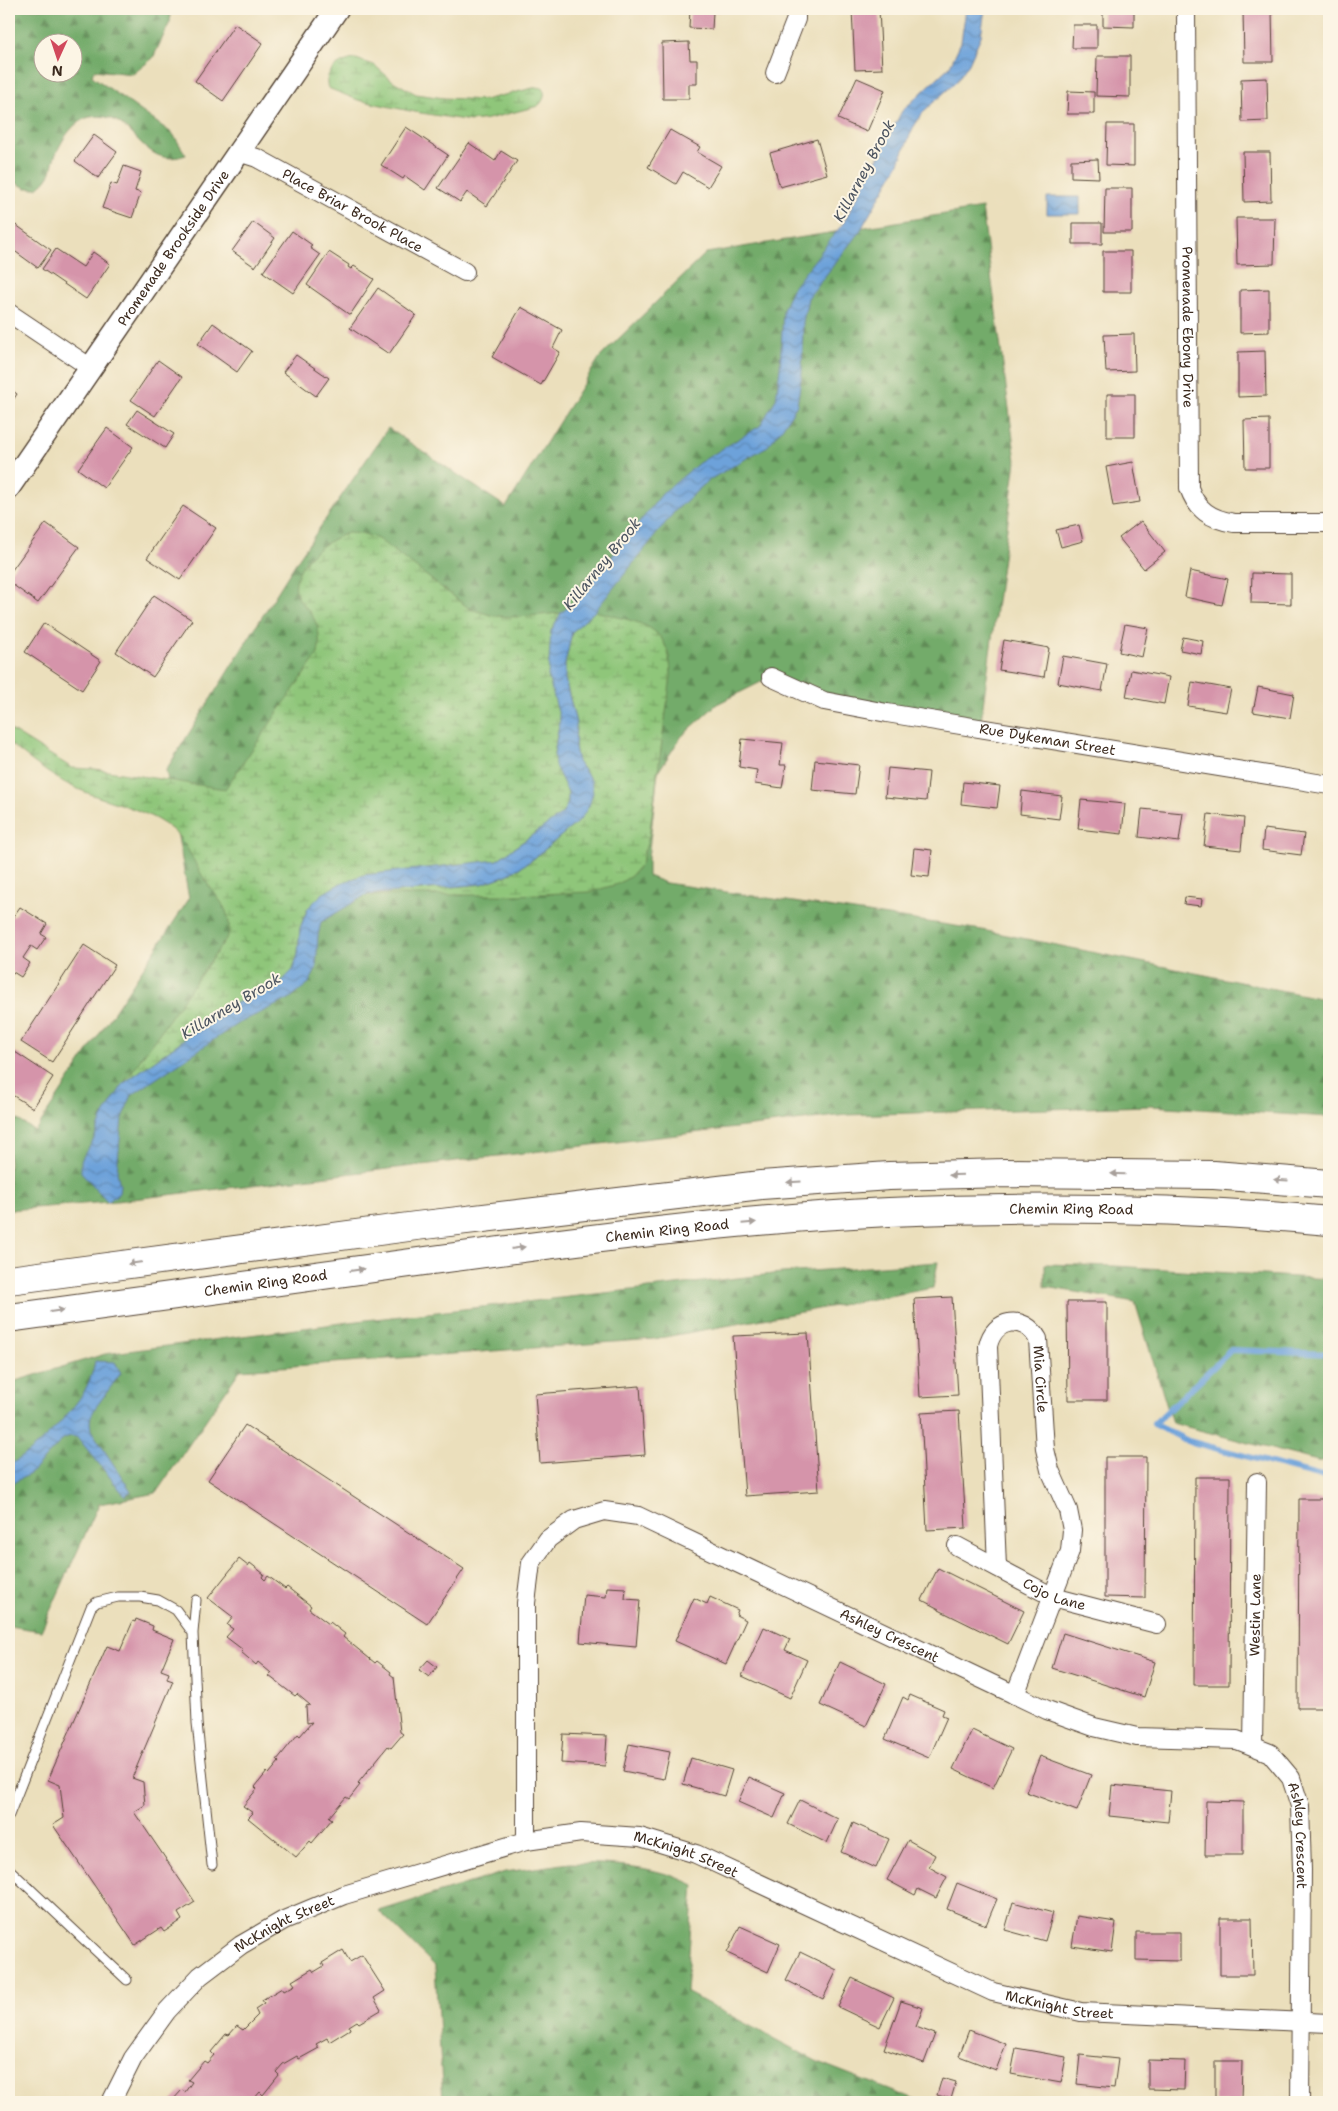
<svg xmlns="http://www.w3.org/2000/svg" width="1338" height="2111" font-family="'Shantell Sans',sans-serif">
<defs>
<pattern id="forest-firs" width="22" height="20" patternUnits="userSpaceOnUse" patternTransform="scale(1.25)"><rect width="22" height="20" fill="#73ab6a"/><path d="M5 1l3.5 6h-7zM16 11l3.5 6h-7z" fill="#608b57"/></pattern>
<pattern id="wetland-marsh" width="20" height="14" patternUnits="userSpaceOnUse" patternTransform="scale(1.25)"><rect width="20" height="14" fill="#8fc67a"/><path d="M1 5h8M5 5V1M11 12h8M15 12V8" fill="none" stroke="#76a163"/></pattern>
<pattern id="water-waves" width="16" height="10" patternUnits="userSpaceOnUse" patternTransform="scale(1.25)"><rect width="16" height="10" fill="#6da2da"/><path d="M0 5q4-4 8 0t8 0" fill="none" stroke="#5b84b0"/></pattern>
</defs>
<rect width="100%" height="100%" fill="#fcf5e5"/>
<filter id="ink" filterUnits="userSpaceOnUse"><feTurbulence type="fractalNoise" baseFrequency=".02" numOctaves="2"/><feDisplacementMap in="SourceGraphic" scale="10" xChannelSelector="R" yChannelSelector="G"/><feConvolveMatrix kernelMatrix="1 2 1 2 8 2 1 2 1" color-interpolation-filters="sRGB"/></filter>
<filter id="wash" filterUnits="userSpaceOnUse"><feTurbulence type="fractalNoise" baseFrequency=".0096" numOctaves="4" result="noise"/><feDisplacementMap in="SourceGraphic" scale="20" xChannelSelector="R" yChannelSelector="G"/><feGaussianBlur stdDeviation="1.12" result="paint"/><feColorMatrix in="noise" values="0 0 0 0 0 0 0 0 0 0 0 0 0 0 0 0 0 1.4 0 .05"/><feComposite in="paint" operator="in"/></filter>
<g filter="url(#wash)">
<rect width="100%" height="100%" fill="#ebdfbc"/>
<path fill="url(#forest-firs)" stroke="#576a44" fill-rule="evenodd" d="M9 9H171L170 22 153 58 133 74 94 70 92 76 173 134 186 155C139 172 135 108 90 117 72 121 60 143 54 159 52 165 52 173 48 177 46 181 41 185 37 188H26L9 179ZM42 42H72V72H42Z
M982 208 1016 461 980 728 887 713 771 677 717 704 681 737 658 772 648 858V876L666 883 982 930 1329 1000V1117L1150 1106 846 1115 108 1202 9 1210V1114L35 1131 189 899 166 770 297 561 388 428 506 507 600 357 706 253Z
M938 1262 933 1288 654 1339 240 1370 156 1493 99 1504 41 1631 9 1626V1383L105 1354 357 1321 782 1273Z
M1045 1264 1115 1266 1329 1279V1464L1172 1423 1135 1302 1045 1287Z
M570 1863C614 1864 654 1865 694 1885L686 1992 818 2062 920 2102H443L435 1966 379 1911 505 1872Z"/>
<path fill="url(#wetland-marsh)" stroke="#65784c" d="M356 59 374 65 393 81 416 94 444 98 484 100 537 87 542 88C547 95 543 101 538 106L488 119 471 121 415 112 358 100 328 88C322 71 342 60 356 59Z
M348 533 364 534 378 539 470 609 494 616 519 617 561 613 551 631 560 719 554 754 568 792V803L562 814 497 860 308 908 300 928 298 954 293 970 280 983 228 1007 124 1083 228 936C233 913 220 901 207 883 193 863 187 839 166 825 141 808 112 803 85 792 56 781 33 762 9 743V729L72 768 95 769 225 789 318 654C321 638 319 624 309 611 304 605 298 600 296 592 291 564 326 540 348 533Z
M595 611C639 624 670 621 671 676L649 836 641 864 631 876 618 884 590 892 514 895H366L482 884 509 874 532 860 580 820 591 780 578 762 575 747 576 723 565 679V664L572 632Z"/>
<path fill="url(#water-waves)" stroke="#54667c" d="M966 9H985L981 36 969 63 956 82 924 111 913 128 898 165 860 231 808 298 803 322 802 373 797 405 783 427 768 446 709 480 675 511 595 611 572 632 565 664V679L576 723 575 747 578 762 591 780 593 793 589 806 580 820 532 860 509 874 482 884 366 895 321 922 318 936 316 970 309 983 289 999 237 1024 132 1095 122 1118 117 1172 120 1185 119 1193 108 1202 81 1172V1161L85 1153 93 1141 103 1116 124 1083 228 1007 280 983 293 970 298 954 300 928 308 908 322 894 341 883 364 875 497 860 562 814 568 803V792L555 766 554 754 560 719 548 676 551 631 561 613 579 598 662 494 699 463 760 426 776 399 780 368 783 310 792 289 844 222 902 111 950 66 961 42Z
M1047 197H1080V214H1047Z
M95 1361 115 1362 121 1373 96 1407 91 1416 90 1422 91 1430 131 1491 125 1496 78 1438C72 1435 69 1436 63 1439L30 1474 9 1485V1465C31 1455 73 1412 85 1390 90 1380 93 1372 95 1361Z"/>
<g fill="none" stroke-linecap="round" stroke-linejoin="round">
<path stroke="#6da2da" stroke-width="6" d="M1329 1354 1231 1350 1154 1424 1188 1441 1329 1478"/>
</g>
<g id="blocks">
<path fill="#d594aa" d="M690 9H721L720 12H713L712 29 689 28Z
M879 9 882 69 855 70 852 10Z
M1103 9H1134V27L1103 26Z
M1243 10H1272L1273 62H1244Z
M235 24 263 43 223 101 195 81Z
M1073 25H1097V48H1072Z
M689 42 690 60H697V84H689V99H663L662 43Z
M1097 56H1130V97L1096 96Z
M857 78 885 90 867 132 838 119Z
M1267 78 1268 121 1242 122 1241 79Z
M1068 91 1094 92V114H1067Z
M1107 124H1134V166L1106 165Z
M406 127 448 155 425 190 405 176 403 179 381 165Z
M670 130 700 147 697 152 721 166 708 187 683 172 676 184 648 167Z
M94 135 117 152 98 178 75 161Z
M817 139 827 174 780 187 770 153Z
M469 143 495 161 501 151 517 161 487 206 467 192 460 202 438 188Z
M1243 152H1270L1271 201 1244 202Z
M1098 159 1099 178 1071 177V160Z
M124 166 141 172 135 191 141 193 132 218 102 208 111 183 117 185Z
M1105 188H1132V232H1104Z
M1236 218H1275L1274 264 1237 265Z
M253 222 275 238 255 267 232 251Z
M1073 223H1102V244H1073Z
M16 225 51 250 38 268 9 247V236Z
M292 231 312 245 310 248 320 255 293 293 263 272Z
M56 249 83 267 93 252 110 264 86 299 42 269Z
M1103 251H1131V292H1103Z
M329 252 349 265 348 267 351 269 354 266 374 279 350 315 307 285Z
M378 288 416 315 389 354 350 328Z
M1269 289V332L1240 333V290Z
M521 307 562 330 553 348 560 352 541 385 492 357Z
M213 323 252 351 237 372 198 344Z
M1134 334 1135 371 1106 372 1104 335Z
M1265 351 1266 396 1238 397V352Z
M296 355 329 378 316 396 283 372Z
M158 360 182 377 155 416 131 400Z
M9 388 17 394 9 406Z
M1107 394H1135V437H1107Z
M137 410 174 434 165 448 127 424Z
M1269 419V468H1245L1244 420Z
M107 428 133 447 104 488 78 469Z
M1133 462 1140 502 1113 506 1106 467Z
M183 506 216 528 180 580 147 558Z
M1141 521 1165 552 1144 569 1119 538Z
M46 523 79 547 38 603 9 582V574Z
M1079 525 1083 541 1061 547 1056 530Z
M1190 571 1228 579 1222 605 1185 597Z
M1252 573 1291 574V604L1251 603Z
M154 595 192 620 153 677 116 652Z
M44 623 101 661 82 690 25 652Z
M1125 624 1148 628 1142 657 1119 652Z
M1183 637 1203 641 1201 654 1180 650Z
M1004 640 1049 648 1044 677 999 670Z
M1063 656 1107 664 1102 691 1058 683Z
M1131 670 1169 677 1164 704 1126 697Z
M1192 682 1231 689 1226 712 1188 706Z
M1258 687 1294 694 1290 718 1253 712Z
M742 739 783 743 780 765H786L782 788 755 784 757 770 739 767Z
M815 760 859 765 855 794 812 790Z
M888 768 929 772 926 801 885 797Z
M963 782 1000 786 997 808 961 804Z
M1022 791 1062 796 1059 819 1020 814Z
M1081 800 1125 804 1122 834 1078 829Z
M1142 809 1183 813 1179 842 1139 837Z
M1208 814 1244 818 1241 850 1204 846Z
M1264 829 1304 834 1301 855 1262 850Z
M914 848 932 850 929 877 911 875Z
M1185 897 1202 899 1201 906 1184 904Z
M20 907 47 924 41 934 46 937 37 950 31 946 23 958 30 963 21 977 13 972 9 979V914L13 917Z
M84 945 115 965 52 1062 21 1042Z
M9 1048 53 1077 33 1108 9 1093Z
M952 1297 958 1395 920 1397 914 1299Z
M1067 1302H1107V1400H1068Z
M808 1333 819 1491 745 1496 733 1336Z
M640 1386 645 1455 540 1463 535 1394Z
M959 1411 966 1528 927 1530 921 1413Z
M245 1425 464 1569 427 1624 208 1480Z
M1105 1457H1146L1145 1598 1105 1597Z
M1195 1477H1230L1229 1685H1194Z
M1299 1499H1329V1708H1298Z
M239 1559 248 1566 250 1563 264 1574 262 1577 265 1580 268 1576 285 1589 287 1587 311 1606 309 1609 329 1624 330 1622 345 1634 343 1637 375 1663 377 1661 391 1672 390 1674 394 1677 400 1732 403 1734 391 1748 388 1746 358 1783 360 1785 349 1799 346 1797 329 1817 332 1819 312 1843 310 1841 296 1857 248 1818 253 1813 243 1806 257 1789 255 1787 267 1772 269 1774 279 1762 277 1760 298 1734 300 1736 312 1722 307 1723 306 1706 310 1705 297 1694 295 1696 269 1676 271 1673 258 1662 256 1665 241 1652 243 1650 226 1637 233 1629 227 1625 233 1617 208 1598Z
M938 1568 1024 1611 1008 1644 939 1610V1609L922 1600Z
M607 1587 626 1588 625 1599 640 1600 636 1647 580 1642 584 1595 606 1597Z
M710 1597 738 1610 736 1615 746 1620 726 1664 675 1641 694 1598 707 1604Z
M136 1619 153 1626 152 1630 174 1639 161 1670 169 1673 167 1679 173 1681 132 1778 143 1782 145 1805 134 1812 195 1902 178 1913 182 1920 164 1932 161 1928 135 1945 53 1825 64 1818 60 1785 48 1780 107 1646 120 1651 133 1621 135 1622Z
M764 1627 790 1639 785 1650 807 1660 790 1698 742 1676Z
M1063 1633 1155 1662 1144 1697 1052 1668Z
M428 1660 437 1667 429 1677 419 1670Z
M840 1662 886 1684 866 1726 820 1705Z
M910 1695 944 1710 942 1715 947 1717 929 1758 885 1739 903 1697 908 1700Z
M972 1730 1012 1749 993 1788 953 1769Z
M563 1734 607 1736 605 1766 561 1763Z
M629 1744 670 1752 664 1779 623 1771Z
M1040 1756 1091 1775 1077 1811 1026 1792Z
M691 1758 732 1770 724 1796 683 1784Z
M749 1777 785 1793 774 1818 738 1802Z
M1112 1785 1171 1791 1168 1822 1109 1816Z
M800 1800 838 1819 827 1843 788 1824Z
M1206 1801 1243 1802V1855H1205Z
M853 1823 889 1839 876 1868 841 1852Z
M908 1840 935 1855 929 1867 947 1877 936 1898 918 1889 915 1895 887 1880Z
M957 1883 997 1899 986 1925 947 1909Z
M1013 1902 1053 1913 1045 1941 1005 1930Z
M1077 1916 1116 1922 1112 1952 1072 1946Z
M1220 1918H1252L1253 1975H1220Z
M740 1926 780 1944 768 1972 727 1953Z
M1136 1932H1180V1961L1136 1960Z
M343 1950 350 1962 362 1955 385 1991 374 1998 381 2010 359 2023 357 2021 349 2026 350 2029 329 2042 327 2038 316 2044 319 2048 299 2059 297 2056 283 2064 276 2072 279 2075 263 2095 260 2092 253 2100 256 2102H171L182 2090 185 2092 192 2082 188 2080 204 2061 207 2063 214 2055 211 2052 226 2034 229 2035 237 2026 243 2030 258 2015 255 2009 264 2003 262 2000 282 1988 284 1991 295 1985 292 1981 312 1969 314 1972 324 1966 322 1963Z
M800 1952 837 1970 823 1999 786 1980Z
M852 1978 894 1998 880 2027 838 2007Z
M901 2001 923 2008 916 2027 935 2034 924 2063 884 2049Z
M969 2030 1006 2044 996 2070 959 2056Z
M1016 2048 1066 2057 1061 2083 1011 2074Z
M1080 2055 1118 2059 1114 2088 1077 2084Z
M1148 2060 1185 2061 1184 2090 1148 2089Z
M1215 2061H1242L1241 2102H1215Z
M942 2078 956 2082 951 2099 937 2095Z"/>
</g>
</g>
<g filter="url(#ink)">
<use href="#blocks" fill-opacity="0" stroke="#554536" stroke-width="1"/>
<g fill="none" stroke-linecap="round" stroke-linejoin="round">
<defs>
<path id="service" d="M193 1633 196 1600
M9 1815 91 1607 97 1602 118 1597H140L158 1600 176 1610 193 1633 197 1723 212 1865
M9 1869 127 1980"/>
<g id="minor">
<path id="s1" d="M1186 9 1189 488C1197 510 1210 519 1234 523H1329"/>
<path d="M775 73 796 19V9"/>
<path id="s2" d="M238 152 257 158 465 272"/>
<path d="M9 313 91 368"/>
<path id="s3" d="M771 677 824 701 887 713 1329 785"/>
<path id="s4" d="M957 1546 1053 1597 1157 1624"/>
<path id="s5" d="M997 1567 988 1346C994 1318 1024 1314 1038 1339L1045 1449 1050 1470 1068 1510 1072 1530 1070 1551 1015 1695"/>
<path id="s6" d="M1253 1746 1257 1482"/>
<path id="s7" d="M526 1841V1603L531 1563 548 1539 574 1520 604 1511 638 1516 1047 1710 1094 1727 1137 1737 1237 1740 1270 1753 1291 1778 1300 1806 1302 1870 1300 2102"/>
<path id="s8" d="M111 2102 133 2058 167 2011 200 1976 241 1945 284 1920 344 1895 526 1841 581 1833 640 1837 696 1854 993 1992 1081 2012 1329 2023"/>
</g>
<g id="tertiary">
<path id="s9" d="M9 487 337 9"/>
</g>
<g id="trunk">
<path d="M9 1280 416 1226 761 1185 889 1176 1005 1173 1214 1175 1329 1184"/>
<path id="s10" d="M9 1318C148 1299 286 1280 425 1261 579 1240 734 1219 889 1212 1036 1206 1183 1207 1329 1221"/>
</g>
</defs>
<use href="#service" stroke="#554536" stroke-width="11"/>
<use href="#minor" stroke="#554536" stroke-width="20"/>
<use href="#tertiary" stroke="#554536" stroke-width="25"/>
<use href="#trunk" stroke="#554536" stroke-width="30"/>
<use href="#service" stroke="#fff" stroke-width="9"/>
<use href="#minor" stroke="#fff" stroke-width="18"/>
<use href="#tertiary" stroke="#fff" stroke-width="22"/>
<use href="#trunk" stroke="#fff" stroke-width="28"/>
</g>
<defs><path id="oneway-solid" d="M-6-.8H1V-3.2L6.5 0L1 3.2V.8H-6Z" transform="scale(1.25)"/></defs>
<g fill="#a79f9a">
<use href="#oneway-solid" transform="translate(1118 1174) rotate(-179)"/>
<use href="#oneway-solid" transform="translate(956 1175) rotate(179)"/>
<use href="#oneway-solid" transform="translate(1281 1180) rotate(-176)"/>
<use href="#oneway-solid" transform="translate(794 1182) rotate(176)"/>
<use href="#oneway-solid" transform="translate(749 1223) rotate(-5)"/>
<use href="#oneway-solid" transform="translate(518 1248) rotate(-8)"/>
<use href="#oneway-solid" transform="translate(135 1263) rotate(172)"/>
<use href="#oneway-solid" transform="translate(357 1270) rotate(-8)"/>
<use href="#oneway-solid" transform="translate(57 1311) rotate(-8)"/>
</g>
</g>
<g text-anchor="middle" stroke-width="4" stroke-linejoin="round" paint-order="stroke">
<g font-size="14" fill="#3b2a1e" stroke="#fcf5e5">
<text dy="5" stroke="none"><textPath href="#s2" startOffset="129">Place Briar Brook Place</textPath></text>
<text dy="5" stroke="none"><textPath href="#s9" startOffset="290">Promenade Brookside Drive</textPath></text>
<text dy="5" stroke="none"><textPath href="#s1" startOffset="318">Promenade Ebony Drive</textPath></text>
<text dy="5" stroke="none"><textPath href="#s3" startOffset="285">Rue Dykeman Street</textPath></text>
<text dy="5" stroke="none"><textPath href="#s10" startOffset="1069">Chemin Ring Road</textPath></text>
<text dy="5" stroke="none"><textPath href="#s10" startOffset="664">Chemin Ring Road</textPath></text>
<text dy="5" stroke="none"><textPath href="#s10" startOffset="259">Chemin Ring Road</textPath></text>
<text dy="5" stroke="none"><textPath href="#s5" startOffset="330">Mia Circle</textPath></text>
<text dy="5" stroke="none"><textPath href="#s4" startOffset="109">Cojo Lane</textPath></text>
<text dy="5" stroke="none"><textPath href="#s6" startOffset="131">Westin Lane</textPath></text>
<text dy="5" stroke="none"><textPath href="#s7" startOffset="684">Ashley Crescent</textPath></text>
<text dy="5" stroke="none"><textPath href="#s7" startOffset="1179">Ashley Crescent</textPath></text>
<text dy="5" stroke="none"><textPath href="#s8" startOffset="675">McKnight Street</textPath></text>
<text dy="5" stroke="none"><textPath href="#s8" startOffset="255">McKnight Street</textPath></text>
<text dy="5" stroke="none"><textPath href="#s8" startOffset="1080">McKnight Street</textPath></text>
</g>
<g font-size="15" font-style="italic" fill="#4c5460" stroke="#fcf5e5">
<text transform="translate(864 171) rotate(-62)" y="5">Killarney Brook</text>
<text transform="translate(602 564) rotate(-51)" y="5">Killarney Brook</text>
<text transform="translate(231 1006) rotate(-31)" y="5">Killarney Brook</text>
</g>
</g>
<rect width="1338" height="2111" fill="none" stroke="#fcf5e5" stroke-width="30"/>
<g transform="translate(58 58) rotate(183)"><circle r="24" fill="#fcf5e5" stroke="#afa495"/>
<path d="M0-4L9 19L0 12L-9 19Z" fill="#d1495b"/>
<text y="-8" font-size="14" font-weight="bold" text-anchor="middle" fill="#3b2a1e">N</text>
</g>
</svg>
